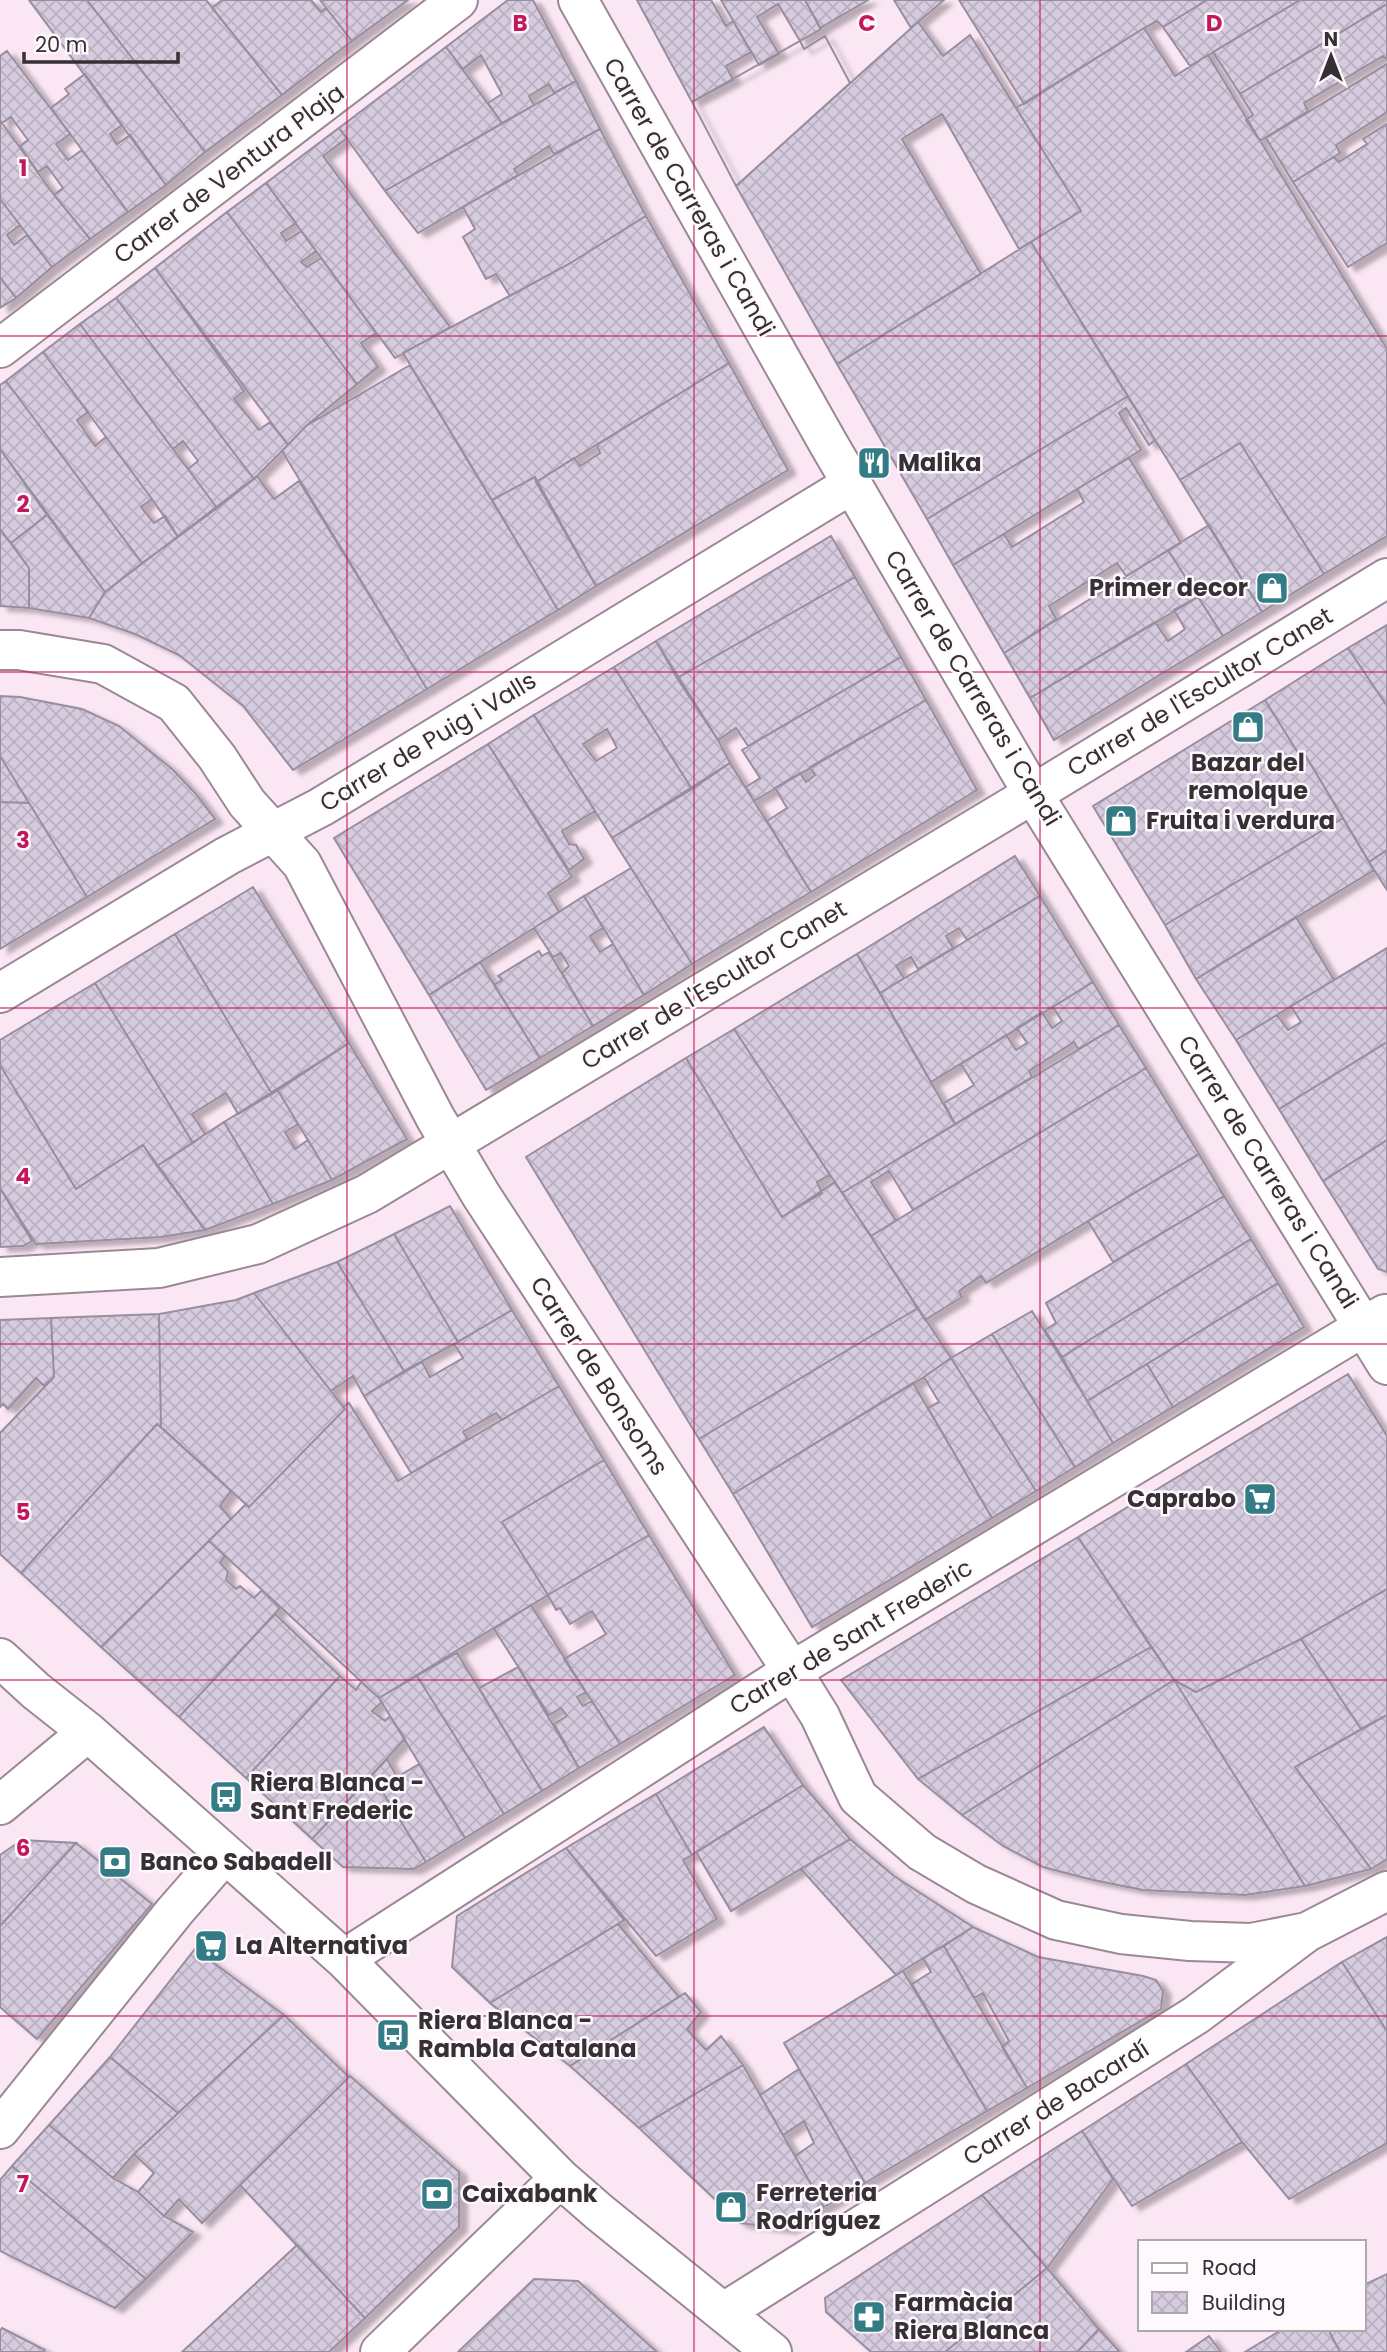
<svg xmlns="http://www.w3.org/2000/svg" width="1387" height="2352" font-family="Poppins,sans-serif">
<defs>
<pattern id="building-cross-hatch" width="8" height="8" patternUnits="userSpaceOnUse" patternTransform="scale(1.75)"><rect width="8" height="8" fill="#d7ccdf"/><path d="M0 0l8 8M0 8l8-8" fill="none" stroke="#b9b0c0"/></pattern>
<filter id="shadow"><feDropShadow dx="8" dy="4.5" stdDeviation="2" flood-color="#0004"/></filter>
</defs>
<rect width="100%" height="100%" fill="#fbe7f4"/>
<path fill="url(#building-cross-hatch)" stroke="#998ea0" stroke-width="2" fill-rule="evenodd" filter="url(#shadow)" d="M29 0H87L205 152 166 185Z
M87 0H206L282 95 205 152Z
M222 0H311L321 12 326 8 352 41 282 95 212 8Z
M320 0H408L352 41Z
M508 0H533L576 81 554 93 549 84 529 96 534 105 502 123 488 103 502 94 481 55 463 69 446 47Z
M637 0H711L726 26 733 21 751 52 726 66 733 80 692 102Z
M721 0H805L821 29 800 41 778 4 757 17 779 54 759 65Z
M805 0H868L820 28Z
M894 0H944L911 28Z
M959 0H1207L1163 27 1157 21 1144 28 1024 104Z
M1207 0H1300L1190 66 1163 27Z
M1300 0H1387V4L1240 94 1213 52Z
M1387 4V60L1383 56 1304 103 1308 111 1260 141 1246 120 1253 115 1240 94Z
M918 22 943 56 970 35 1081 211 1019 249 942 114 902 139 981 274 837 364 736 186Z
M1144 28 1175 76 1208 55 1387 349V536L1324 574 1240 443 1180 480 1031 242 1081 211 1016 108Z
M825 36 850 83 736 186 692 102 800 41 804 49Z
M825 36 850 83 736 186 692 102 800 41 804 49Z
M446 47 502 123 385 191 339 128Z
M7 51 70 134 56 144 68 160 82 150 128 212 90 239 54 195 63 188 47 166 38 172 20 146 28 140 11 117 2 123 0 120V56Z
M1387 64V112L1336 145 1340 153 1293 182 1266 138Z
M85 74 122 125 110 134 117 144 130 135 166 185 128 212 51 108 69 94 65 89Z
M576 81 600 129 554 154 549 146 514 169 518 175 418 233 385 191Z
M0 120 54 195 90 239 52 267 0 199Z
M1387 124V243L1348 267 1293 182 1334 157 1339 162 1367 144 1363 139Z
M339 128 347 138 323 156 450 327 395 358 266 183Z
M600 129 646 216 569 264 510 296 496 274 486 279 463 237 475 229 463 207Z
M266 183 296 223 281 233 286 241 301 231 316 251 301 262 307 267 321 258 376 333 361 343 378 367 357 384 227 212Z
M0 199 20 225 7 235 14 245 27 235 52 267 16 298 0 277Z
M227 212 357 384 306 426 288 445 155 268Z
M646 216 729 363 536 482 535 477 492 500 403 353 569 264Z
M1031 242 1128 396 927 519 837 364Z
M155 268 244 391 234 399 259 430 270 422 288 445 254 479 116 298Z
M0 277 16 298 0 308Z
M116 298 254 479 217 508 188 469 198 461 183 441 173 449 80 324Z
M80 324 217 508 178 537 152 499 43 352Z
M43 352 88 412 77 420 95 446 106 437 152 499 141 507 154 523 165 516 178 537 142 563 6 381Z
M729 363 788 470 596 586 536 482 574 458 580 466 600 453 597 445Z
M410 365 558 610 427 689 282 451 306 426Z
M6 381 142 563 105 592 0 449V385Z
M1128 396 1155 440 1149 445 1126 408 1119 413 1141 450 953 565 927 519Z
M1240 443 1324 574 1262 612 1180 480Z
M0 449 47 515 11 543 0 529Z
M1129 458 1181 543 1126 576 1117 563 1049 606 1056 619 1004 653 953 565 1004 534 1012 547 1084 502 1077 489Z
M257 476 274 499 299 481 427 689 293 770 243 706 179 655 135 634 89 618 105 592Z
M535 477 596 586 558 610 492 500Z
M47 515 105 592 89 618 29 608V568L11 543Z
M1209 525 1262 612 1223 636 1168 550Z
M0 529 29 568V608L0 606Z
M831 536 855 577 677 678 656 641Z
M1168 550 1198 597 1030 698 1004 653Z
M855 577 901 657 748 746 736 728 718 740 677 678Z
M1198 597 1223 636 1054 740 1030 698 1155 622 1168 641 1185 629 1174 610Z
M1387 625V706L1348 648Z
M656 641 718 740 730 763 692 789 614 667Z
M1348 648 1387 706V850L1369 862 1304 753 1300 756 1265 700Z
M901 657 926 700 754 801 746 787 760 778 742 750Z
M614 667 692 789 612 838 534 715ZM607 729 617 748 596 761 583 744Z
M0 696 20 697 82 709 119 726 172 769 196 794 215 819 87 897 0 756Z
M926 700 977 790 811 892 767 821 787 808 775 788 800 773 806 782 815 775 810 767Z
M1265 700 1300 756 1304 753 1343 818 1165 925 1093 806Z
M534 715 595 811 562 831 569 844 576 845 584 859 569 870 488 744Z
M488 744 572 877 548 893 559 912 429 995 334 838Z
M0 756 29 803 0 802Z
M730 763 811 892 692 964 612 838Z
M0 802 29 803 87 897 0 949Z
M1343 818 1374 870 1196 979 1165 925Z
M1387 850V890L1369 862Z
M1015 856 1040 896 967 940 959 928 946 936 953 948 918 969 911 957 896 966 904 978 880 993 857 954Z
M631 868 692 964 644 995 584 896Z
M253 887 349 1043 272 1094 175 934Z
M584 896 603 928 590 936 600 952 613 944 644 995 593 1026 562 973 569 966 561 953 553 957 534 928Z
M1040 896 1093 982 931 1082 880 993Z
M1296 917 1334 980 1236 1040 1196 979Z
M175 934 272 1094 238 1114 226 1093 192 1114 205 1134 193 1143 95 983Z
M1387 948V1042L1279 1109 1236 1040 1277 1015 1288 1030 1301 1022 1291 1006Z
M539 951 542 956 549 952 593 1026 540 1058 494 985 502 980 498 976Z
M857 954 955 1124 842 1193 734 1029Z
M480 962 540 1058 486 1090 429 995Z
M1093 982 1119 1025 1078 1049 1074 1042 1029 1071 1032 1077 955 1124 944 1103 974 1085 961 1064 1006 1035 1016 1050 1027 1043 1017 1028 1042 1012 1052 1028 1062 1021 1053 1007Z
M95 983 193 1143 157 1166 143 1145 76 1189 0 1065V1040Z
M1119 1025 1146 1068 913 1210 889 1171 871 1182 896 1221 871 1236 842 1193Z
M734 1029 830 1175 817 1182 822 1193 782 1217 686 1058Z
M1387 1042V1140L1323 1181 1279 1109Z
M349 1043 407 1139 332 1180 277 1089Z
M686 1058 782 1217 835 1182 918 1308 699 1439 526 1157Z
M0 1065 76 1189 143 1145 205 1230 161 1237 36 1244 0 1188Z
M1146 1068 1199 1154 986 1283 981 1276 959 1291 962 1297 925 1320 871 1236Z
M277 1089 298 1124 285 1132 295 1149 308 1140 332 1180 273 1204 224 1122Z
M224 1122 273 1204 205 1230 157 1166Z
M1387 1140V1272L1378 1269 1323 1181Z
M1199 1154 1224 1196 1113 1262 1088 1221Z
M0 1188 32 1241 23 1246 0 1247Z
M1224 1196 1251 1239 1062 1357 1045 1330 1056 1323 1046 1303Z
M450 1206 512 1310 458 1342 394 1234Z
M394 1234 458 1342 404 1371 337 1262Z
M1251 1239 1278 1283 1087 1401 1062 1357Z
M337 1262 404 1371 364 1396 353 1376 331 1391 254 1293Z
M1278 1283 1304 1327 1173 1407 1147 1364Z
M254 1293 345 1409 249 1507 161 1427 159 1314 236 1300Z
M918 1308 951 1358 924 1377 733 1494 699 1439Z
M512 1310 559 1386 502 1420 496 1413 463 1432 468 1439 411 1473 364 1396 422 1362 430 1377 463 1358 454 1344Z
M1032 1311 1113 1443 1075 1467 992 1334Z
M159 1314 161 1427 157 1424 21 1573 0 1554V1433L54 1377 51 1318Z
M51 1318 54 1377 44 1386 36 1378 8 1409 3 1404 0 1407V1320Z
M992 1334 1075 1467 1036 1491 951 1358Z
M951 1358 1036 1491 992 1518 928 1408 939 1402 924 1377Z
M1147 1364 1173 1407 1113 1443 1087 1401Z
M1348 1374 1387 1436V1589L1301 1639 1196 1692 1174 1680 1078 1537Z
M913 1383 992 1518 812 1627 733 1494Z
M559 1386 604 1460 502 1522 548 1595 379 1698 209 1541 246 1504 249 1507 345 1409 343 1407 349 1403 398 1481Z
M157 1424 231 1491 220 1506 231 1519 101 1647 21 1573Z
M604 1460 649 1535 548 1595 502 1522Z
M649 1535 735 1675 620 1744 564 1659 606 1634 592 1611 570 1624 560 1608 556 1610 548 1595Z
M1078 1537 1151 1647 918 1779 841 1680Z
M209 1541 225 1556 220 1562 228 1572 226 1580 236 1589 240 1586 254 1598 262 1590 280 1608 179 1717 101 1647Z
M1387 1589V1715L1361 1729 1301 1639Z
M531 1605 586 1692 577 1697 583 1706 592 1701 620 1744 579 1768 554 1724 567 1716 561 1708 549 1715 494 1629Z
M275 1614 340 1676 246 1778 179 1717Z
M1301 1639 1361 1729 1295 1767 1371 1869 1305 1886 1174 1680 1196 1692Z
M1151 1647 1174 1680 962 1815 918 1779Z
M457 1653 542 1791 504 1814 417 1676Z
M518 1667 579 1768 542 1791 479 1688Z
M340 1676 356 1690 361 1682 379 1698 382 1702 372 1711 385 1721 390 1716 405 1739 312 1839 246 1778Z
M417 1676 504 1814 465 1838 379 1698Z
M1174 1680 1305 1886 1245 1895 1143 1890 1093 1880 1043 1867 1003 1846 962 1815Z
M1387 1715V1859L1371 1869 1295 1767Z
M764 1727 803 1785 692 1855 656 1794Z
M387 1759 397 1777 419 1764 465 1838 426 1862 372 1775Z
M372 1775 426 1862 414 1869 343 1867 312 1839Z
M803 1785 850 1839 731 1911 696 1852Z
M656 1794 692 1855 683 1860 717 1919 656 1956 566 1848Z
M850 1839 894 1876 973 1927 896 1975 801 1869Z
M22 1840 76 1843 0 1926V1855Z
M76 1843 152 1904 37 2039 0 2007V1926Z
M566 1848 624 1920 490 2003 452 1967 457 1916Z
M618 1924 679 1997 570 2066 490 2003Z
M973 1927 1038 1957 1143 1976 1156 1980 1163 1991 1161 2009 1027 2088 1002 2047 1009 2041 983 1993 974 1998 944 1946Z
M1387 1937V2031L1342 1962Z
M944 1946 1027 2088 987 2111 912 1984 931 1972 923 1958Z
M195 1949 284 2015 178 2113 110 2057Z
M1342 1962 1387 2031V2143L1289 2199 1242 2142 1186 2064Z
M903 1971 987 2111 865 2183 784 2043Z
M685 1993 701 2012 687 2029 706 2050 721 2036 743 2065 639 2128 570 2066Z
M284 2015 349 2077 202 2223 179 2199 164 2216 138 2192 154 2173 134 2154Z
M110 2057 178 2113 134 2154 113 2178 49 2125Z
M1186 2064 1242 2142 1132 2206 1082 2131Z
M743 2065 824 2207 789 2229 740 2223 639 2128Z
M799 2069 865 2183 824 2207 795 2156 814 2143 804 2121 783 2135 760 2095Z
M350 2076 459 2172V2227L365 2318 240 2185Z
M49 2125 113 2178 138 2192 164 2216 193 2232 146 2279 12 2166Z
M1082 2131 1113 2179 1047 2268 982 2195Z
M12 2166 146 2279 115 2308 0 2251V2180Z
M982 2195 1047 2268 945 2352H871L826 2312 825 2298Z
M297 2245 365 2318 329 2352H182Z
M1047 2268 1099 2329 1077 2352H945Z
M1387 2274V2352H1340L1328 2329H1364V2285Z
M534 2279 578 2281 657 2352H458Z
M2 2328 45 2350 44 2352H0V2331Z
M1099 2329 1120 2352H1077Z
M1283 2329H1328L1340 2352H1245Z
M1209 2336 1221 2352H1186Z"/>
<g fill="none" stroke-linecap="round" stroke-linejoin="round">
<defs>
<path id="street" d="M578 0 828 443 1033 794 1387 1365
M0 348 458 0
M0 650H19L103 664 174 703 217 757 247 803 302 864 436 1119 481 1195 792 1671 820 1716 858 1797 922 1852 976 1884 1056 1920 1121 1934 1190 1941 1251 1943 1307 1932
M0 993 227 856 321 807 852 484
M0 1277 159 1268 258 1244 367 1194 1033 794 1387 578
M0 1658 36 1691 88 1732 344 1959 560 2178 599 2212 772 2352
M0 1805 88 1732
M344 1959 792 1671 1385 1314
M0 2129 175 1911 224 1855
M724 2312 1196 2015 1307 1932 1387 1891
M380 2352 560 2178"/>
</defs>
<use href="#street" stroke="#9b8895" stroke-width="42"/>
<use href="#street" stroke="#fff" stroke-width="38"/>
</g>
<path fill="none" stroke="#c2185b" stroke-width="2" stroke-opacity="0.55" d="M347 0V2352M694 0V2352M1040 0V2352M0 336H1387M0 672H1387M0 1008H1387M0 1344H1387M0 1680H1387M0 2016H1387"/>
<defs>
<symbol id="restaurant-square" viewBox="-11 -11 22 22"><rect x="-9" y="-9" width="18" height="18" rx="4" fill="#347c85" stroke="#fdf9fc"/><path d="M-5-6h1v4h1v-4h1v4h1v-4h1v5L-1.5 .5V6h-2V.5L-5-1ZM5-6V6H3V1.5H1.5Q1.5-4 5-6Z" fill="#fff"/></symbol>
<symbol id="shop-square" viewBox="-11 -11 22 22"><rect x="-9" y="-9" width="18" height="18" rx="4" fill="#347c85" stroke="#fdf9fc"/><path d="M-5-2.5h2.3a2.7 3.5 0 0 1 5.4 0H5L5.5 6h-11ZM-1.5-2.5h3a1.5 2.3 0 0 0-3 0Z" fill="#fff"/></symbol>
<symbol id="supermarket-square" viewBox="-11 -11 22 22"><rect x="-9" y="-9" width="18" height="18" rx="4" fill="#347c85" stroke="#fdf9fc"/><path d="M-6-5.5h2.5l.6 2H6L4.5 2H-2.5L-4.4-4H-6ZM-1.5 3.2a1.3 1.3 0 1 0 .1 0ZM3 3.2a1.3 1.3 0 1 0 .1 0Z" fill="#fff"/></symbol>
<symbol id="bus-square" viewBox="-11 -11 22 22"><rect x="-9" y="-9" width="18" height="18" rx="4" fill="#347c85" stroke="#fdf9fc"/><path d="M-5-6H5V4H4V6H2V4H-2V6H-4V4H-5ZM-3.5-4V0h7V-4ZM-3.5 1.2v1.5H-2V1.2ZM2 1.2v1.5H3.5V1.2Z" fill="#fff"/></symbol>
<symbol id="bank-square" viewBox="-11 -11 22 22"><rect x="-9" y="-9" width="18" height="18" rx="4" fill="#347c85" stroke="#fdf9fc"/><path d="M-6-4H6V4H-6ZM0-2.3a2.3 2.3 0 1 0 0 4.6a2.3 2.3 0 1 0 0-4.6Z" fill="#fff"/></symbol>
<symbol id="pharmacy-square" viewBox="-11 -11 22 22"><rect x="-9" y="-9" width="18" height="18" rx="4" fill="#347c85" stroke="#fdf9fc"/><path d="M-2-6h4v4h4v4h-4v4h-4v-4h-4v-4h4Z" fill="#fff"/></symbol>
</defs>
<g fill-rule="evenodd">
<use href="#restaurant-square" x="855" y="444" width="38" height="38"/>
<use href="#shop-square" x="1253" y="569" width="38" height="38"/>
<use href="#shop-square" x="1229" y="708" width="38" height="38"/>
<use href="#shop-square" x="1102" y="802" width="38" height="38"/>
<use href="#supermarket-square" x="1241" y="1480" width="38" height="38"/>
<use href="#bus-square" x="207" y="1778" width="38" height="38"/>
<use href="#bank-square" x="96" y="1843" width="38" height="38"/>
<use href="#supermarket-square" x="192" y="1927" width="38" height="38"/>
<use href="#bus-square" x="374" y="2016" width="38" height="38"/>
<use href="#bank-square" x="418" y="2175" width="38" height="38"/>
<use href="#shop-square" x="712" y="2188" width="38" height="38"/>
<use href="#pharmacy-square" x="850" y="2298" width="38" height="38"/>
</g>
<g text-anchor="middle" stroke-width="5" stroke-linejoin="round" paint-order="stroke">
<g font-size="24" fill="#362f34" stroke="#fdf9fc">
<text transform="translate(229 174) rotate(-37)" y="8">Carrer de Ventura Plaja</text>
<text transform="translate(689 197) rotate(60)" y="8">Carrer de Carreras i Candi</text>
<text transform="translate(973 688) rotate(59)" y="8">Carrer de Carreras i Candi</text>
<text transform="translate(1200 692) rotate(-31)" y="8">Carrer de l'Escultor Canet</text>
<text transform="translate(428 742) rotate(-31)" y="8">Carrer de Puig i Valls</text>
<text transform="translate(714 985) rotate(-31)" y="8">Carrer de l'Escultor Canet</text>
<text transform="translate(1268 1172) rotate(58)" y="8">Carrer de Carreras i Candi</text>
<text transform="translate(599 1376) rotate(57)" y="8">Carrer de Bonsoms</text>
<text transform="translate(851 1637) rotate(-31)" y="8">Carrer de Sant Frederic</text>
<text transform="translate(1056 2103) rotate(-32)" y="8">Carrer de Bacardí</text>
</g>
<g font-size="24" font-weight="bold" fill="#362f34" stroke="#fdf9fc" text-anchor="start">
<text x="898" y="471">Malika</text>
<text x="1248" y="596" text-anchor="end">Primer decor</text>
<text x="1248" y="771" text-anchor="middle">Bazar del<tspan x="1248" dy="28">remolque</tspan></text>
<text x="1146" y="829">Fruita i verdura</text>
<text x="1236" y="1507" text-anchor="end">Caprabo</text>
<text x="250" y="1791">Riera Blanca -<tspan x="250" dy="28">Sant Frederic</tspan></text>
<text x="140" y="1870">Banco Sabadell</text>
<text x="235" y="1954">La Alternativa</text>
<text x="418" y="2029">Riera Blanca -<tspan x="418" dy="28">Rambla Catalana</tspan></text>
<text x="756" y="2201">Ferreteria<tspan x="756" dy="28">Rodríguez</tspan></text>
<text x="462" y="2202">Caixabank</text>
<text x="894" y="2311">Farmàcia<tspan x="894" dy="28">Riera Blanca</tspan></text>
</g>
</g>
<g font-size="23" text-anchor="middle" font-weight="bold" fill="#c2185b" stroke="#fdf9fc" stroke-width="5" stroke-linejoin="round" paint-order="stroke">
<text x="520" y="31">B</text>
<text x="867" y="31">C</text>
<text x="1214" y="31">D</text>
<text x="23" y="176">1</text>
<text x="23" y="512">2</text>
<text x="23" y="848">3</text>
<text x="23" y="1184">4</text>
<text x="23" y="1520">5</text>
<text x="23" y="1856">6</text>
<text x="23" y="2192">7</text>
</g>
<rect x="1138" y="2240" width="228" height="91" fill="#fdf9fc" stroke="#ada8ac" stroke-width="2"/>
<rect x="1152" y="2263" width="35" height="10" fill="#ffffff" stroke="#ada8ac" stroke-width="2"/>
<text x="1202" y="2275" font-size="21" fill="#362f34">Road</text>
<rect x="1152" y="2292" width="35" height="21" fill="url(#building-cross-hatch)" stroke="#ada8ac" stroke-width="2"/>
<text x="1202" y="2310" font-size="21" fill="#362f34">Building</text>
<g transform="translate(1331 56)" stroke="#fdf9fc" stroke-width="5" paint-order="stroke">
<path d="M0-5L12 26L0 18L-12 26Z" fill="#362f34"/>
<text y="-10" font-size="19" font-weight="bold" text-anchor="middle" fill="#362f34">N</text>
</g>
<path d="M24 52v10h154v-10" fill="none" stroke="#362f34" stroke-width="3.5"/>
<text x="35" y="52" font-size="21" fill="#362f34" stroke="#fdf9fc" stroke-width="5" paint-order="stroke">20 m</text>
</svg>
